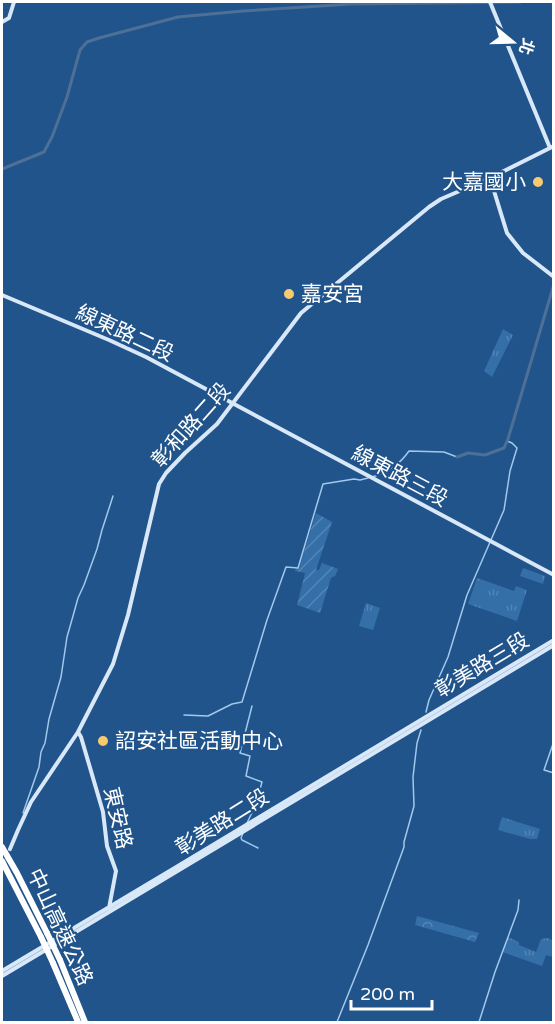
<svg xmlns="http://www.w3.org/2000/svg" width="555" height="1024" font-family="'Varela Round','Noto Sans TC',sans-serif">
<defs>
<pattern id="grass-tufts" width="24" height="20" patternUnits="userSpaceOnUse" patternTransform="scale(1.5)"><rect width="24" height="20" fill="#356fa8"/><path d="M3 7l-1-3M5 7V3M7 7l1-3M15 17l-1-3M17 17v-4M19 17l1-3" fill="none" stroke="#5385b5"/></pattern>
<pattern id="forest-crowns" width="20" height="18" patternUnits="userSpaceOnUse" patternTransform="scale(1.5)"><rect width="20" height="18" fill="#356fa8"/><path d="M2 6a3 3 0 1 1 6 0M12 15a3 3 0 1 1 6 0" fill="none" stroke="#5385b5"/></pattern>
<pattern id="garden-furrows" width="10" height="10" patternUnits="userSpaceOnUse" patternTransform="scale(1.5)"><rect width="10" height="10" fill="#356fa8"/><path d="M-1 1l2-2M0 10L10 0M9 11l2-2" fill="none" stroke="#5385b5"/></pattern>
</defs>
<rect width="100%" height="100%" fill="#21548b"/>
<path fill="url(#grass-tufts)" d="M503 329 513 335 492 377 484 371Z
M523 568 545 576 543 584 520 576Z
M477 578 514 591 516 586 527 590 517 621 468 604Z
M366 603 380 608 373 630 359 626Z
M502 817 540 829 537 839H530L498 830Z
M508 937 519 942V945L536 952 541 939 548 938 553 941V957L546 955 542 966 502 952Z"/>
<path fill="url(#forest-crowns)" d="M417 916 479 933 475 942 415 925Z"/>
<path fill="url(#garden-furrows)" d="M316 513 332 522 316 570H319L322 563 338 569 335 576 331 578 320 613 297 605 305 573 295 571 296 568H299Z"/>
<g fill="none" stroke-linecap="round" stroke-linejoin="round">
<path stroke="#a2c8ec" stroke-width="1.5" d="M372 477C387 473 400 464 409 451L444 452 457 457
M426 712 429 700 448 657 467 595 504 510 510 471 517 448 512 443 507 441
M184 715 208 716 232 704 242 702 267 620 286 567 298 568 323 484 354 479 360 480 368 478
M554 741 544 770 554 773
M23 813 39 767 41 752 45 743 49 719 61 677 67 637 73 616 78 598 84 585 97 549 102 530 113 496
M247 823 256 804 262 782 246 776 250 756 240 753 252 706
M243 833 241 838 242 840 258 848
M337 1022 368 945 404 847V842L414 806 413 777 417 743 421 730
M479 1022 495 972 518 910 519 900"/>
<path stroke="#4d7097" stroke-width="3" d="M2 169 44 152 52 137 67 97 80 50 87 42 99 38 178 17 243 11 351 4 521 2
M457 457 468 453 485 455 504 448 508 439 554 284"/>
<path stroke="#426e9c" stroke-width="4" stroke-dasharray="4 2" stroke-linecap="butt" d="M2 868 10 849"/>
<path stroke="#d9e8f9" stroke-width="4" d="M490 2 550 148
M2 22 9 18 14 2
M490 178 507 233 523 253 554 277
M2 295 109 340 146 357 554 575
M78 732 81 737 103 812 107 846 116 871 109 908
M10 849 18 830 31 802 78 732 113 664 128 615 159 484 166 473 185 453 217 424 301 313 429 207 441 199 490 178 554 146
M2 971 173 869 554 640
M2 976 59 942 554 645"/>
<path stroke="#fff" stroke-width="6" d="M2 847 17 873 47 933
M2 861 41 937
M60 960 85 1022
M53 963 78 1022"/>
<path stroke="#fff" stroke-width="6" d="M47 933 60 960
M41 937 53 963"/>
</g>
<g fill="#f8ca6f" stroke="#21548b" stroke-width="2">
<circle cx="538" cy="182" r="6"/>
<circle cx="289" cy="294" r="6"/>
<circle cx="103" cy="741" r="6"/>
</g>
<g text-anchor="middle" stroke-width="4.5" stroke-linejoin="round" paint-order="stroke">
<g font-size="21" fill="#fff" stroke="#21548b" text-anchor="start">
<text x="526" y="189" text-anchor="end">大嘉國小</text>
<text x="301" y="301">嘉安宮</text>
<text x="115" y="748">詔安社區活動中心</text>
</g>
<g font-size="21" fill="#fff" stroke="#21548b">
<text transform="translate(125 333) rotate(25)" y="7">線東路二段</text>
<text transform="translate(191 425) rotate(-48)" y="7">彰和路二段</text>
<text transform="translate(400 476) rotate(28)" y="7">線東路三段</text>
<text transform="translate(482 665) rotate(-31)" y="7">彰美路三段</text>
<text transform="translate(118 818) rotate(77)" y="7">東安路</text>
<text transform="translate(222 822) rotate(-32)" y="7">彰美路二段</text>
<text transform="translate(60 927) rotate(65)" y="7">中山高速公路</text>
</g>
</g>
<rect width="555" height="1024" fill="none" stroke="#ffffff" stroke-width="6"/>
<g transform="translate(513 42) rotate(109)" stroke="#21548b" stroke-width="4.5" paint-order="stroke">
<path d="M0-4.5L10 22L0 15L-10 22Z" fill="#ffffff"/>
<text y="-9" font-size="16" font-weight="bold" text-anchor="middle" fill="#ffffff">北</text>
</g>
<path d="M351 1000v9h81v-9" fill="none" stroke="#ffffff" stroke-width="3"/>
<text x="360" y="1000" font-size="18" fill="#ffffff" stroke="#21548b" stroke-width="4.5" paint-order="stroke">200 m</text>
</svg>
